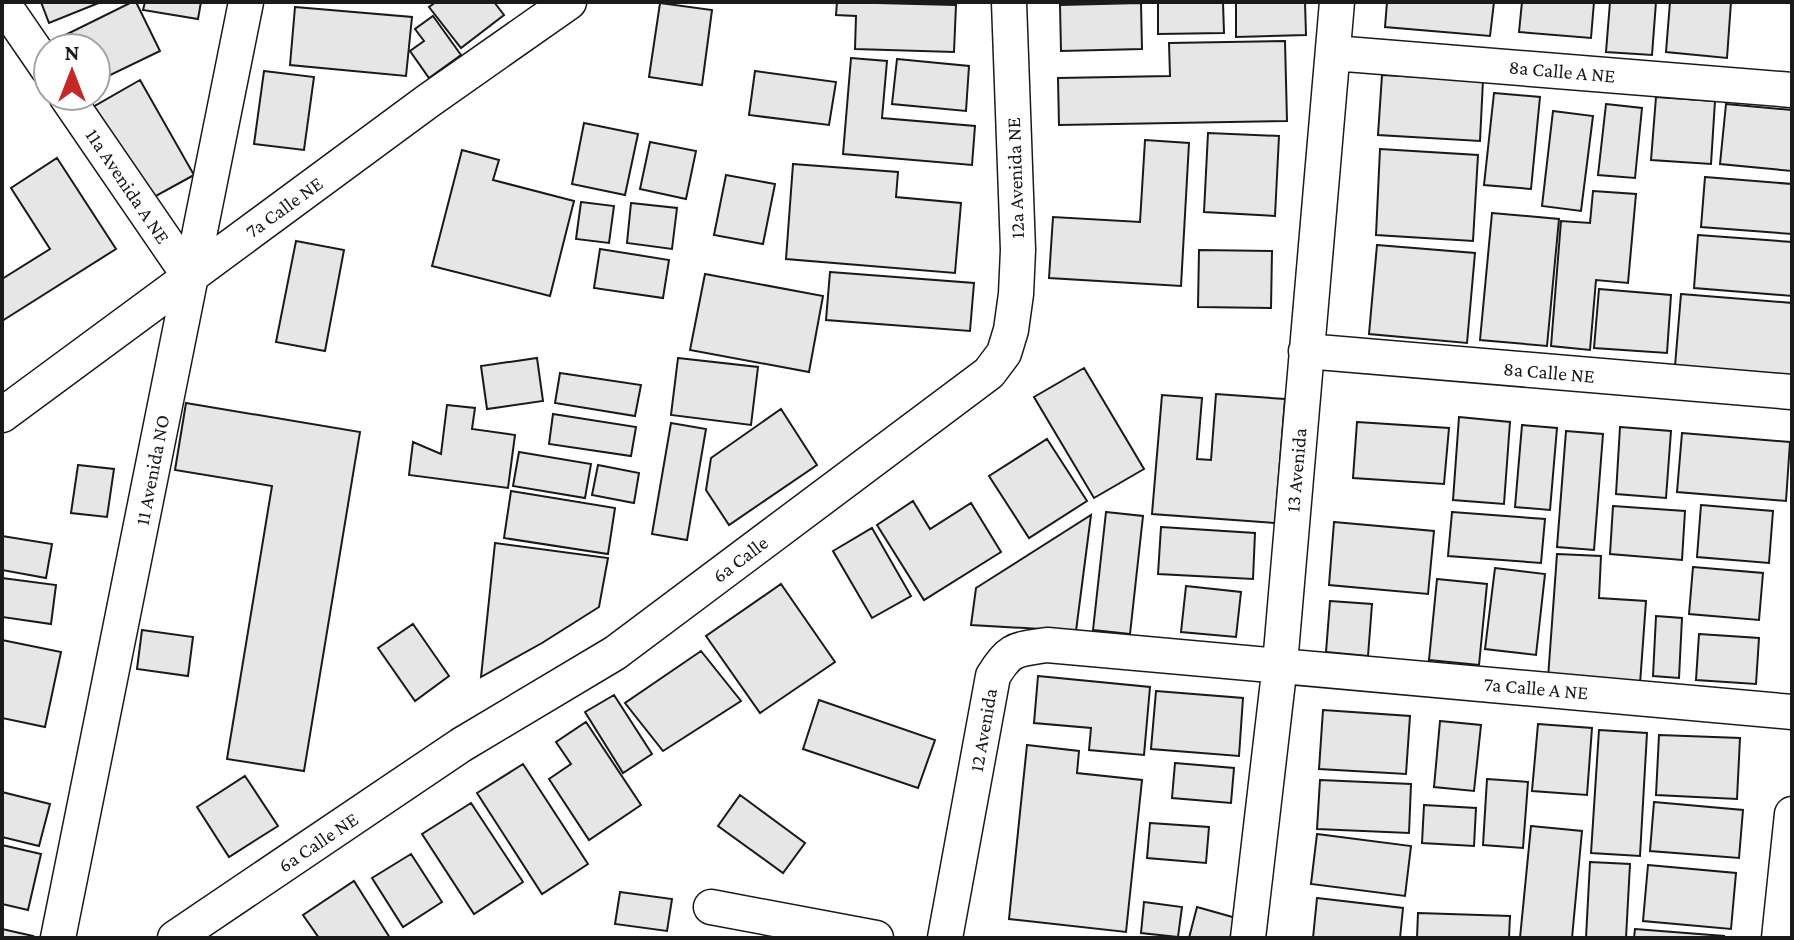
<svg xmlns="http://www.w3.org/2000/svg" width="1794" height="940" font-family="'Crimson Pro',serif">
<rect width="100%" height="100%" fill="#fff"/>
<path fill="#e6e6e6" stroke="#1a1a1a" stroke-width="2" d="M41 2H101L49 23Z
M132 2H136L160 51 96 82V48H51L49 43Z
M145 2H201L198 19 143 10Z
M436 2H494L504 15 461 48 429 7Z
M837 2 956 5 954 52 855 49 856 16 836 15Z
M1158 2H1223L1224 33 1158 34Z
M1236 2H1305L1306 35 1236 37Z
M1387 2H1494L1490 36 1385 27Z
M1522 2H1594L1591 38 1519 32Z
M1610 2H1656L1652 55 1606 52Z
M1670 2H1731L1727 58 1666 52Z
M660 3 712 10 702 85 649 77Z
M1141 3 1142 49 1061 51 1060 5Z
M295 7 412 17 406 76 290 65Z
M433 16 461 55 429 78 410 51 424 41 415 29Z
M1285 41 1287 121 1059 125 1058 78 1170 76 1169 43Z
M851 58 887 61 882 118 975 126 972 165 843 154Z
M897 59 969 66 966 111 892 104Z
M264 71 314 77 304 150 254 144Z
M755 71 836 82 829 125 749 115Z
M1382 75 1483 80 1480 141 1378 135Z
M140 80 194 175 145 202 93 107Z
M1494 93 1540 97 1531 189 1484 185Z
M1656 97 1715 101 1711 164 1651 160Z
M1606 104 1642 108 1635 178 1598 175Z
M1726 104 1792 110V171L1720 164Z
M1553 111 1593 116 1581 211 1542 206Z
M584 123 638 134 625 195 572 184Z
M1208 133 1279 136 1275 216 1204 212Z
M1145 140 1189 143 1181 286 1049 278 1053 217 1140 222Z
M650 142 696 151 686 199 640 189Z
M1380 149 1478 155 1473 241 1376 235Z
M462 150 499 160 493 180 574 201 550 296 432 266Z
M57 158 116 249 2 321V279L50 249 11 188Z
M793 164 898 172 896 197 961 203 955 273 786 259Z
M726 175 775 184 763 244 714 235Z
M1705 177 1792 184V234L1701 227Z
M1593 191 1636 194 1628 283 1596 280 1590 350 1551 346 1561 221 1590 223Z
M581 202 614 206 609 243 576 239Z
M631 203 677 208 672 249 627 243Z
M1492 213 1559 219 1547 346 1480 340Z
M1698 235 1792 242V296L1694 288Z
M296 241 344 250 325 351 276 342Z
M1377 245 1475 253 1467 343 1369 334Z
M600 249 669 260 663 298 594 288Z
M1199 250 1272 251 1271 308 1198 307Z
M830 272 974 283 970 331 826 320Z
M705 274 823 296 809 372 690 350Z
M1599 289 1671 295 1667 353 1594 348Z
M1681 294 1792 303V375L1675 366Z
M537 358 543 401 487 409 481 366Z
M678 358 758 367 751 425 671 415Z
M1084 368 1144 469 1094 498 1034 397Z
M560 373 641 385 635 416 555 403Z
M1216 394 1285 399 1275 523 1152 514 1162 395 1202 398 1197 459 1211 460Z
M186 403 360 432 304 771 227 759 272 486 175 470Z
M447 405 475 408 472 429 515 435 508 488 409 475 413 442 441 454Z
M781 409 817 465 729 525 706 490 711 458Z
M553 414 636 427 631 456 549 444Z
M1459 417 1510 422 1504 504 1453 500Z
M1357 422 1449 428 1444 484 1353 478Z
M671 423 706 429 687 540 652 534Z
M1522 425 1557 428 1550 510 1515 507Z
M1620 427 1671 431 1666 498 1616 494Z
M1566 431 1603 434 1594 550 1557 547Z
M1682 433 1790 442 1786 501 1677 492Z
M1047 439 1087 501 1029 538 989 476Z
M519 452 591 464 585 498 513 486Z
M78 465 114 469 107 517 71 513Z
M598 465 639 473 634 503 592 495Z
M511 491 615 508 608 554 504 538Z
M913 501 930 529 971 503 1001 552 924 600 877 525Z
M1701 505 1773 511 1769 563 1697 557Z
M1613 506 1685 511 1682 560 1610 554Z
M1106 512 1143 516 1130 634 1093 630Z
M1452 512 1545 519 1541 563 1448 556Z
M1091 515 1076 631 971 625 976 588Z
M1334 522 1434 531 1428 594 1329 585Z
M1161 527 1255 533 1253 579 1158 574Z
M872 528 911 596 872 618 833 551Z
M2 536 52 544 46 578 2 570Z
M495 543 608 558 599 607 542 643 481 677Z
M1557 554 1601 556 1599 598 1646 601 1640 684 1548 678Z
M1693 567 1763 573 1759 620 1689 614Z
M1495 568 1545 574 1536 655 1485 649Z
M2 578 56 585 51 624 2 617Z
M1437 579 1487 584 1479 665 1429 660Z
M781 584 835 662 760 713 706 636Z
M1186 586 1241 592 1236 637 1181 632Z
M1330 601 1372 604 1368 656 1326 652Z
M1656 616 1682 618 1679 678 1653 676Z
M413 624 449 676 415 701 378 648Z
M142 630 193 637 188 676 137 669Z
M1699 634 1759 638 1756 684 1696 680Z
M2 640 61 652 45 727 2 718Z
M701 651 741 701 663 751 625 703Z
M1038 676 1150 687 1144 755 1089 750 1091 728 1034 723Z
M1156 691 1243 698 1239 756 1151 749Z
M614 695 652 754 623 773 585 712Z
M819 700 935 740 918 788 803 749Z
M1323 710 1410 716 1406 774 1319 769Z
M1440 721 1481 725 1474 791 1434 787Z
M586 722 641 805 589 840 549 779 571 764 556 742Z
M1538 724 1592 728 1587 795 1532 791Z
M1599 730 1647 733 1640 856 1591 853Z
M1659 735 1740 738 1737 799 1656 795Z
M1027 745 1079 751 1077 773 1142 780 1126 932 1009 919Z
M1175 763 1234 768 1231 803 1172 798Z
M523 764 588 864 542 894 477 793Z
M245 776 278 826 229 857 197 807Z
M1487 779 1528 782 1523 848 1483 845Z
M1320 780 1411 784 1409 833 1317 829Z
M2 792 50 804 39 846 2 837Z
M740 795 805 843 783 873 718 826Z
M1654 802 1743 810 1739 858 1650 851Z
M471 803 523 882 474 914 422 834Z
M1424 805 1476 808 1474 846 1422 843Z
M1150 823 1209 827 1206 863 1147 858Z
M1531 826 1582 831 1572 938H1520Z
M1317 834 1411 846 1405 896 1311 884Z
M2 845 41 854 28 910 2 904Z
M411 854 442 902 403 927 372 878Z
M1590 862 1630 864 1626 938H1586Z
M1648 865 1736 873 1731 929 1643 921Z
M354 881 390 938H319L303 915Z
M620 892 672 899 667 931 615 924Z
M1317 898 1403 908 1400 938H1313Z
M1144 902 1182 907 1178 937 1141 933Z
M1197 907 1236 918 1230 938H1189Z
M1418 913 1510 916 1509 938H1417Z
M2 929 33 936 32 938H2Z
M1635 929 1724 936V938H1634Z"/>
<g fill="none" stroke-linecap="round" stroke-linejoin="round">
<defs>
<path id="street" d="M2 2 48 69
M1333 53 1792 90
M66 96 190 277
M1306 351 1792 392
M2 415 428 101 569 2
M711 907 876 938
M58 938 246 2
M175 938 461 745 615 653 989 373 1004 353 1011 330 1016 294 1018 250 1009 2
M945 938 993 676C1010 648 1015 650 1047 645L1792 712
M1248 938 1280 664 1337 2
M1779 938 1792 814"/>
</defs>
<use href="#street" stroke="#1a1a1a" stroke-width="37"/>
<use href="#street" stroke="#fff" stroke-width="34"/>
</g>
<g text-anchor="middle" stroke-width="6" stroke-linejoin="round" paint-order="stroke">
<g font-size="20" fill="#1a1a1a" stroke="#fff">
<text transform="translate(1562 71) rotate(5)" y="7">8a Calle A NE</text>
<text transform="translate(1015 178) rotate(-92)" y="7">12a Avenida NE</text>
<text transform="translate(128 186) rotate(56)" y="7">11a Avenida A NE</text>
<text transform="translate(284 207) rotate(-36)" y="7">7a Calle NE</text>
<text transform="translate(1549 372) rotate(5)" y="7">8a Calle NE</text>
<text transform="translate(152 470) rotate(-79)" y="7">11 Avenida NO</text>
<text transform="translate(1296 470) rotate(-85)" y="7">13 Avenida</text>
<text transform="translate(740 559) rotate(-37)" y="7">6a Calle</text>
<text transform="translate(1536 688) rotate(5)" y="7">7a Calle A NE</text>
<text transform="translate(983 730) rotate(-80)" y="7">12 Avenida</text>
<text transform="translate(318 842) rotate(-34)" y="7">6a Calle NE</text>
</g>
</g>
<rect width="1794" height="940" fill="none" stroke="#1a1a1a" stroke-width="8"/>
<g transform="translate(72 72)"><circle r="38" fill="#ffffff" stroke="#a3a3a3" stroke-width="2"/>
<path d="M0-6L14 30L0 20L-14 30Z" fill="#c62828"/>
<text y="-12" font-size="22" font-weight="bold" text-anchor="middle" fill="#1a1a1a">N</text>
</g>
</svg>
